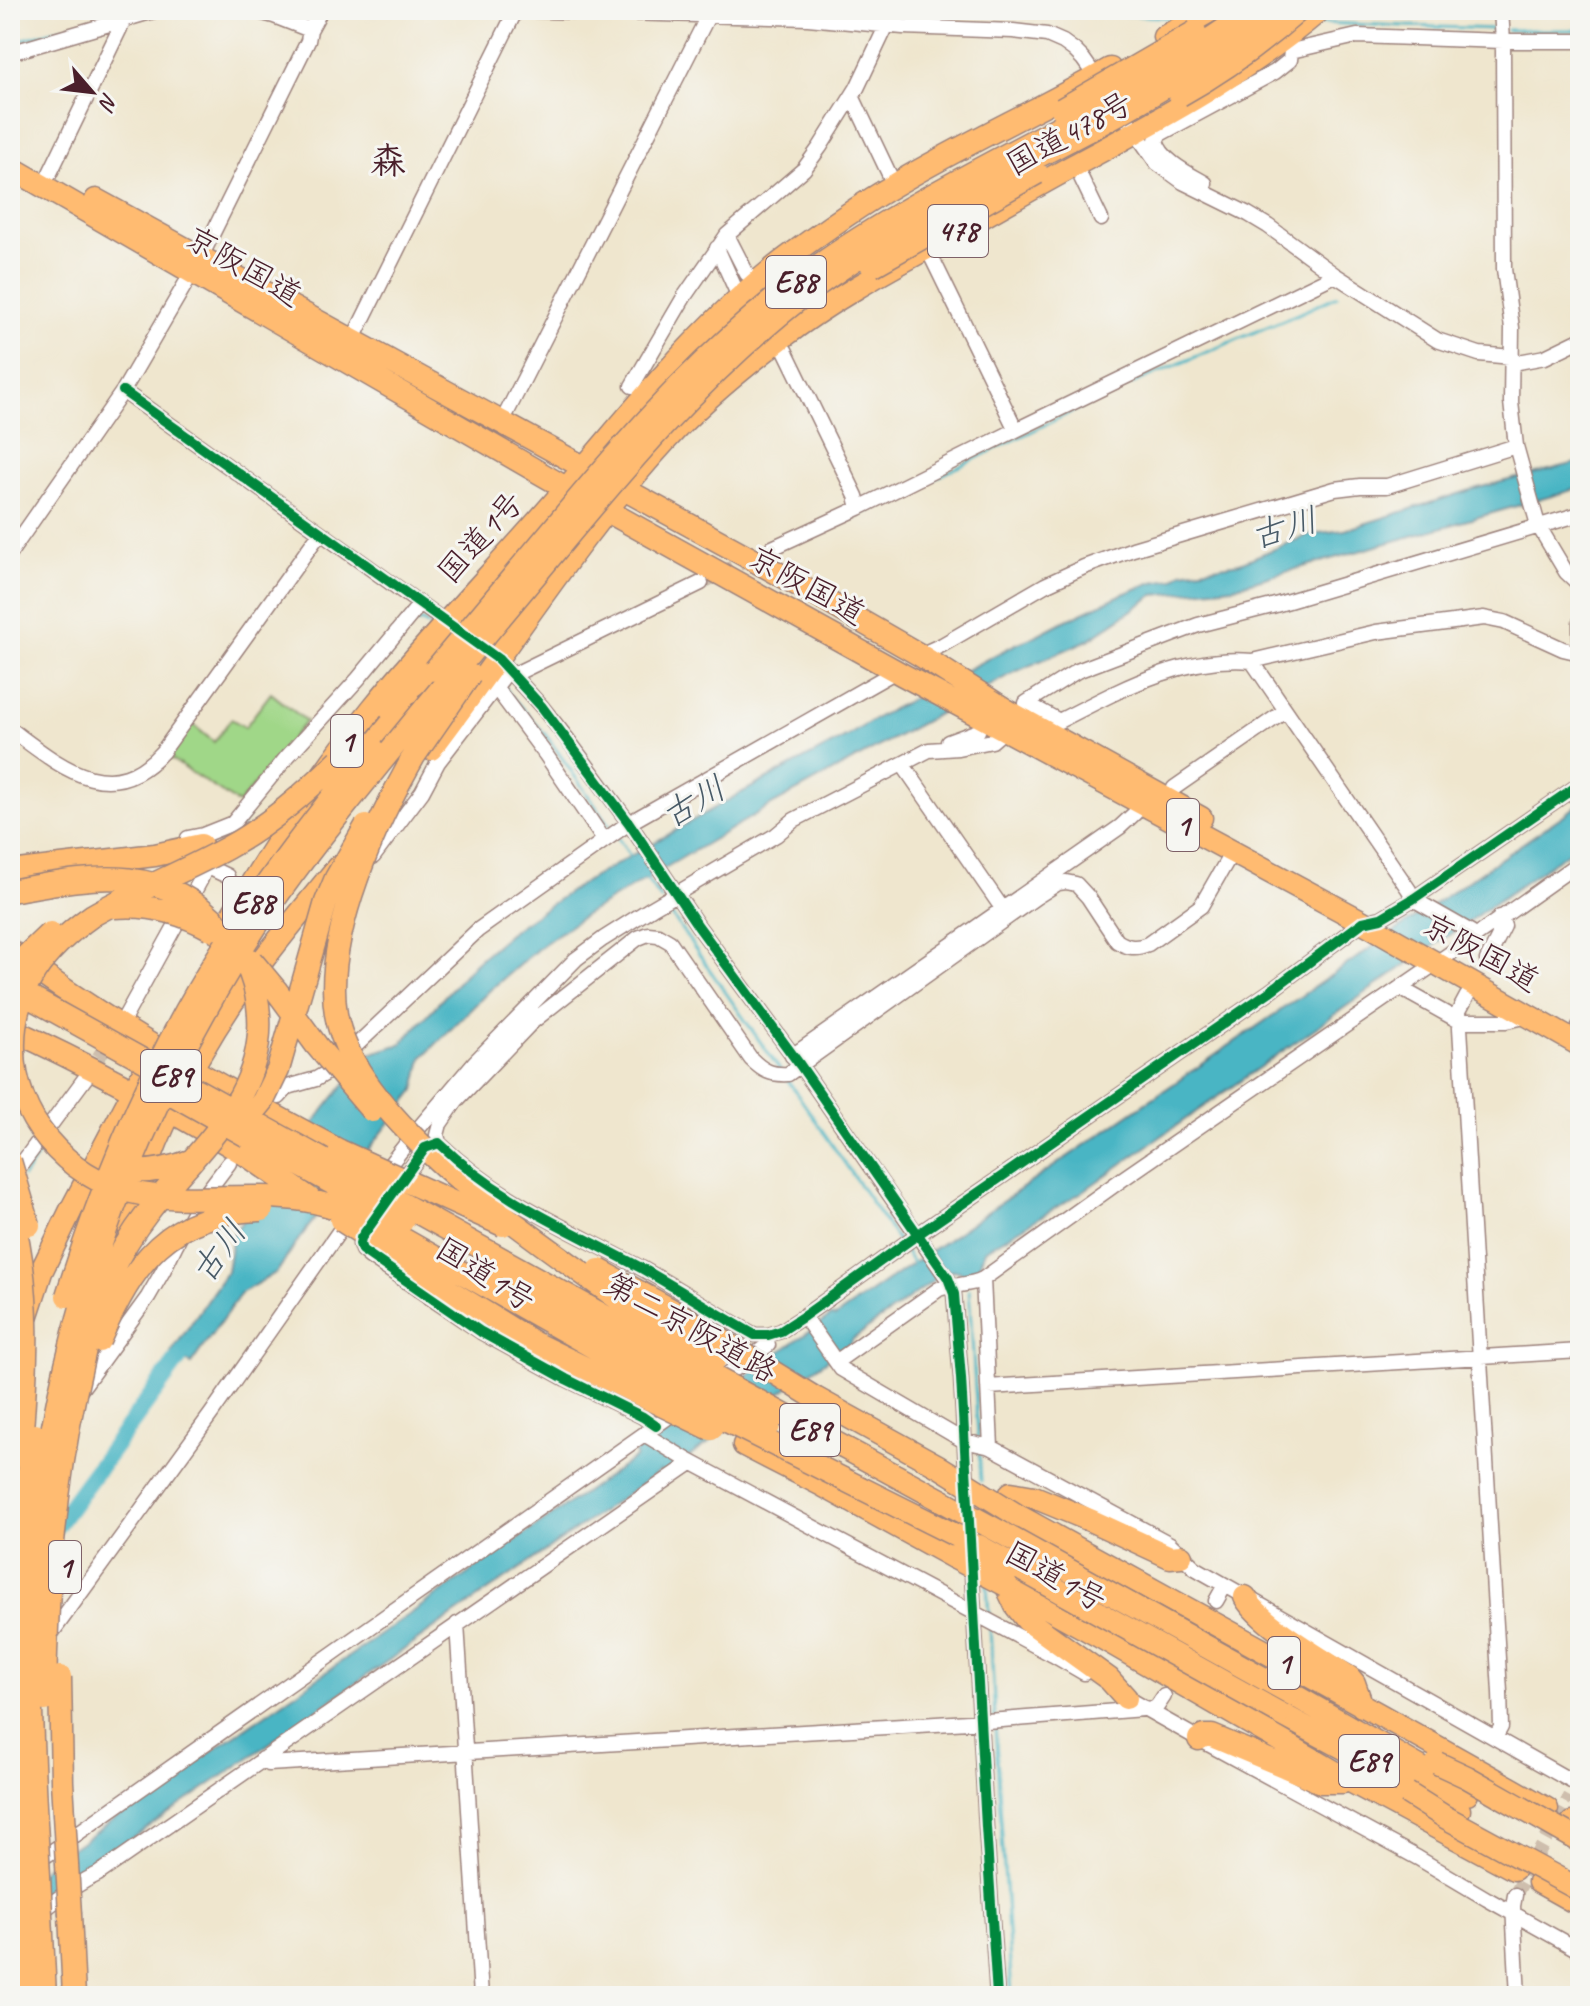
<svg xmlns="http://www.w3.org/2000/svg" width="1590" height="2006" font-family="Caveat,'Klee One',sans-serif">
<rect width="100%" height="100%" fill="#f6f6f2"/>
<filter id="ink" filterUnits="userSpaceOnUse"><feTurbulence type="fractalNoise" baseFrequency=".0125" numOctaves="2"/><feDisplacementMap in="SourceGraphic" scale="16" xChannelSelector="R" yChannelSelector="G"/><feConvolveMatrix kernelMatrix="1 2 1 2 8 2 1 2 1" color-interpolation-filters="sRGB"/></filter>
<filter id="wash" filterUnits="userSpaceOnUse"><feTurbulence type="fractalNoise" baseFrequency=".006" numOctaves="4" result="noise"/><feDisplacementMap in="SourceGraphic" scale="32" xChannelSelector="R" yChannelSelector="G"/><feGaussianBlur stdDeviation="1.8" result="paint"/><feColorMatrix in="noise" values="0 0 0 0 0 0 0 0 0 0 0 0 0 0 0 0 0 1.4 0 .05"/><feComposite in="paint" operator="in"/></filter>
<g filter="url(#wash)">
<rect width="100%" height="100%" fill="#efe6ce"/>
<path fill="#a0d788" stroke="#757b5a" stroke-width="2" d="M271 693 306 721 239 804 168 757 192 724 214 742 231 719 245 727Z"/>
<path fill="#48b5c4" stroke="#496a78" stroke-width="2" d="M1580 462V488L1233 587 1154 595 1088 640 1015 672 775 803 585 915 541 946 489 991 422 1058 415 1090 299 1239 277 1272 241 1293 191 1364 171 1353 227 1271 233 1234 326 1107 369 1054 401 1044 475 963 516 928 578 886 741 793 846 737 881 715 1016 644 1031 638 1058 624 1123 594 1153 582 1173 579 1182 572 1240 563 1311 534 1345 530 1474 489Z
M1580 804V844L1361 996 1082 1192 985 1250 975 1276 963 1277 961 1272 954 1270 936 1279 853 1339 850 1344 663 1475 660 1471 224 1775 131 1839 88 1866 43 1903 10 1928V1897L51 1863 636 1457 635 1453 831 1316 835 1317Z"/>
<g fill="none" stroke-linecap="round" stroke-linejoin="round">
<path stroke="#48b5c4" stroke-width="3" d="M1040 10 1180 18
M1319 23 1496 29
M1507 30H1580
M10 43 131 10
M921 485 1119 389 1298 314 1337 296
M831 528 893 499
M701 590 716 583
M412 622H423L431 628
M503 683 509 694 546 735 613 831
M238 830 247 817
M617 837 633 860
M644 876 661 899
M665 906 780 1070
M97 1062 105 1049
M787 1079 898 1241
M23 1177 44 1147
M905 1251 914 1264
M969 1289 978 1437
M979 1449 981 1481
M987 1585 989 1617
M990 1628 995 1717
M995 1724 1012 1996"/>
<path stroke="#48b5c4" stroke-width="18" d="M54 1528 193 1339"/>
</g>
</g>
<g filter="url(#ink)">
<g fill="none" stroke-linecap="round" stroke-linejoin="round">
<path stroke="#cebead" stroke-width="14" stroke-dasharray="14 7" stroke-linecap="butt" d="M701 583 755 556
M87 1075 113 1035
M1515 1895 1570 1797"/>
<defs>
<path id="minor" d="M512 10 808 18 903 27 1013 31 1047 35 1063 42 1074 50 1083 59 1100 83
M1501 10 1503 41 1504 269 1512 328 1511 402 1516 446 1538 525 1566 572 1580 585
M310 30 321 10
M10 53 157 10
M852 96 891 178
M1117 106 1157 163 1183 182 1248 214 1268 226 1335 275 1437 340 1479 354 1512 357
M1075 165 1101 219
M49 175 124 20
M1205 183C1189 174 1160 160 1156 140L1160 134 1275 72 1290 60 1291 51 1357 36 1503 41H1580
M727 235 747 274
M717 248 739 297
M352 341 516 10
M785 350 856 496 859 508
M1513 363 1545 357 1580 340
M632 386 684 297 727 235 804 169 820 147 857 88 894 10
M123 391 451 626
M502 422 708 16
M1016 430 1335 275
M770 549 859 508 1016 430 932 258
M10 553 123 391 201 257 308 41 310 30 274 16 251 10
M471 640 498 659 542 707 568 740 629 823 698 926 800 1065 952 1285 954 1294 961 1378 986 1827 997 1996
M1580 653V622
M920 655 942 645 1045 585 1084 567 1133 549 1335 489 1360 486H1387L1516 446
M1252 661 1409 890 1413 899 1471 932 1474 937
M513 675 701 583
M496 688 546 755 604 840
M1059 721 1026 703 1077 671 1198 625 1272 606 1580 514
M1059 721C1120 690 1181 655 1252 661L1376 632 1484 618 1504 622 1563 649 1580 653
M10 729C59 765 110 811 163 751L320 533
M948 742 978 731
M903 765 1002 908
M1174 788 1285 711
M188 838 203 835 233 823 287 757 358 679 420 604
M373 857 422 792 438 762 508 671
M206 866 227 876
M1487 960 1504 926 1500 917
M1400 988 1459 1021H1507L1529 1016
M1467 996 1459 1011 1500 1692 1501 1727 1495 1738
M126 1015 200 881 206 866 208 854
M1579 1027 1580 1025
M792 1056 1120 827 1135 813
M279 1097 288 1087 316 1079 328 1072 478 930 629 823 896 671
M439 1143 437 1135 440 1124 456 1101 532 1022 638 938 648 934 658 935 670 942 751 1059C763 1071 771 1075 788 1074L1036 897 1058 883 1066 882 1076 884 1088 897 1117 941C1128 948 1136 949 1148 944L1201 906 1232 852
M12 1177 86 1077
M380 1177 418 1129 474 1063 576 959 603 939 652 908 776 835 794 820 929 750 958 748 992 741 1006 729
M398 1186 425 1148 439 1143C500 1202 569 1229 643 1269 680 1290 717 1314 755 1335H768L781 1331 804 1316 917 1235 1269 992 1363 922 1381 918 1413 899 1580 784
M368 1229 360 1244 362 1250 370 1257 481 1332 566 1379 643 1417 656 1426
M983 1279 991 1447
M804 1316 841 1369 964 1441 991 1447 1170 1544 1195 1568 1580 1786
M836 1362 939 1289C952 1285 972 1285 983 1279L1124 1178 1474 937 1580 862
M714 1384 768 1345 766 1335
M988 1387 1580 1351
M79 1392 148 1297 163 1271 175 1246 197 1205 229 1163
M647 1433 649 1437 689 1461 1053 1655 1084 1673
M10 1485 29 1460
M1216 1601 1225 1585
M457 1624 481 1996
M48 1638 211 1414 350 1216
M1119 1694 1199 1739 1418 1858 1487 1899 1580 1951
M262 1759 268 1764 1002 1720 1156 1708 1164 1696
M10 1885 27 1869 681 1408
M1515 1895 1513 1906 1518 1996
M10 1946C29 1919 69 1887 98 1874L691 1463"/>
<path id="highway" d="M1164 37 1212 10
M10 167 566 488 903 675 1363 922 1580 1045
M96 200 779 574 920 655 1006 710 1201 818
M390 709 406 690 435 670
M372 747 409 702
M431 749C509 647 578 536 665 441 700 402 742 368 783 337 831 300 885 271 938 242 984 216 1029 190 1075 165 1164 117 1243 75 1320 10
M10 872 155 855 201 845
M220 935C267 857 315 780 372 709 429 638 493 573 552 505 626 421 694 330 783 261 820 233 858 206 898 183 967 142 1041 109 1110 69
M10 951C114 1028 226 1090 340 1151
M10 1029C92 1066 171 1110 248 1156
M128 1226C150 1142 192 1060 242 988 272 946 305 907 338 867
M815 1398 938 1466
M10 1400 22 1330 41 1272 71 1210 141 1077
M744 1445 824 1486 953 1557
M1011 1493 1034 1497 1092 1521 1170 1557 1181 1556
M1020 1517C1196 1614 1373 1709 1547 1809
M1006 1585 1099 1636 1352 1782 1514 1869
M1006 1585 1016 1606 1027 1620 1109 1679 1126 1698
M1245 1597C1261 1625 1321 1658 1349 1677L1354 1683 1362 1706
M1290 1693 1467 1794
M1279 1713 1459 1810
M1199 1739 1204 1736H1212L1321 1782H1343
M1572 1823 1580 1828
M1539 1882 1580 1905
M70 1914 74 1996"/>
</defs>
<use href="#minor" stroke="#9c827c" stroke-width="17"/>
<use href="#highway" stroke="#9c827c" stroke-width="25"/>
<use href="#minor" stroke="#fff" stroke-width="14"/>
<use href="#highway" stroke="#ffbb71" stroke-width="22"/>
<defs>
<path id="highway-bridge" d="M1180 95C1223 71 1262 43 1299 10
M1062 109 1195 32
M872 266 1037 173
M435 670C478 619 520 568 563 517 639 426 713 342 811 271 950 171 1114 112 1252 10
M417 751C378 818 323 935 336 1014 353 1111 502 1215 578 1270 622 1302 667 1334 714 1361
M339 760C305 793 269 825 227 848 183 872 137 890 93 915 45 949 12 988 14 1050 14 1082 27 1115 48 1140 120 1225 210 1187 304 1200 339 1205 370 1222 401 1238L697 1406 991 1553
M410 762 470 675
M10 891C90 877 162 860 223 929 243 951 254 976 258 1005 270 1095 198 1147 149 1211 125 1242 105 1279 93 1317 86 1342 81 1368 75 1394 54 1495 46 1597 45 1700
M114 907C149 904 181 912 211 929
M251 960 276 990 317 1046 372 1111
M10 976 26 956 50 933
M13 988 745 1394 1000 1532 1290 1693
M152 1083 402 1222
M241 1128 263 1101 278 1070 326 902 336 878 366 826
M340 1151 503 1225
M248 1156 309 1198
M10 1161 29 1225
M113 1169C140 1175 167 1170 193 1160
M10 1207C33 1288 27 1372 20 1455
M341 1220 450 1291 536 1344 711 1429
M599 1270 684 1317 815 1398
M495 1274 769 1426
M67 1296C105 1174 155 1055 224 947 269 877 320 812 372 747
M99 1341C133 1263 169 1211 262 1210
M938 1466 1020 1517
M979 1546 1279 1713
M953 1557 1006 1585
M60 1677 62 1782 70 1914
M1437 1763 1467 1777 1580 1841
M1407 1793 1445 1817 1580 1890
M29 1996C18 1808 0 1622 35 1435
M45 1996C42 1933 39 1869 35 1806 32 1745 29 1684 31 1622 40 1384 112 1161 236 958 267 906 305 857 343 809 407 729 473 650 538 572 622 470 706 369 812 289 902 223 1002 176 1100 124 1162 90 1223 53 1280 10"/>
</defs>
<use href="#highway-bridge" stroke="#9c827c" stroke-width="25" stroke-linecap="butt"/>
<use href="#highway-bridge" stroke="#ffbb71" stroke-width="22"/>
<defs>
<path id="cycleway" d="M123 391 498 659 542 707 629 823 698 926 800 1065 948 1278 954 1294 961 1378 986 1827 997 1996
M656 1426 643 1417 566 1379 481 1332 362 1250 360 1244 361 1238 425 1148 439 1143C500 1202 569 1229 643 1269 680 1290 717 1314 755 1335H768L781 1331 804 1316 917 1235 1269 992 1363 922 1381 918 1413 899 1580 784"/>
</defs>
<use href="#cycleway" stroke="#f6f6f2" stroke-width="15"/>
<use href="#cycleway" stroke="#00873e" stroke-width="10"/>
</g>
</g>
<g text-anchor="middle" stroke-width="6" stroke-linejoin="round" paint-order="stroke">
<g fill="#f6f6f2" stroke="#7e6067" stroke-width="2">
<rect x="928" y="205" width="60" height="52" rx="6"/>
<rect x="766" y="256" width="60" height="52" rx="6"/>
<rect x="331" y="715" width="32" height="52" rx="6"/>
<rect x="1167" y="799" width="32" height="52" rx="6"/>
<rect x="223" y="877" width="60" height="52" rx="6"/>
<rect x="141" y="1050" width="60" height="52" rx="6"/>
<rect x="780" y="1404" width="60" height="52" rx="6"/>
<rect x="49" y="1541" width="32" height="52" rx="6"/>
<rect x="1268" y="1637" width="32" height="52" rx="6"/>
<rect x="1339" y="1735" width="60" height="52" rx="6"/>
</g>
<g font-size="30" font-weight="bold" fill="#4a1f2b">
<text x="958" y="241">478</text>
<text x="796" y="292">E88</text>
<text x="347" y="751">1</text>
<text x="1183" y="835">1</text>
<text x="253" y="913">E88</text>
<text x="171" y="1086">E89</text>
<text x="810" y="1440">E89</text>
<text x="65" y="1577">1</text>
<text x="1284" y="1673">1</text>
<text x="1369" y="1771">E89</text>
</g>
<g font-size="32" fill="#4a1f2b" stroke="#f6f6f2">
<text transform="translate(1069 133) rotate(-29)" y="11">国道478号</text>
<text transform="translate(244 266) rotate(30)" y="11">京阪国道</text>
<text transform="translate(480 537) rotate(-48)" y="11">国道1号</text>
<text transform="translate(807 585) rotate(29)" y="11">京阪国道</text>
<text transform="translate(1481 952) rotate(29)" y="11">京阪国道</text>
<text transform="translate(486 1274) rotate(32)" y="11">国道1号</text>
<text transform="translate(691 1327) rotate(29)" y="11">第二京阪道路</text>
<text transform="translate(1056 1576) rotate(29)" y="11">国道1号</text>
</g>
<g font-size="34" font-style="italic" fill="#495b68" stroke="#f6f6f2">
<text transform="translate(1284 527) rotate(-16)" y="12">古川</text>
<text transform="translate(693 801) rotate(-30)" y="12">古川</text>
<text transform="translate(218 1251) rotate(-54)" y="12">古川</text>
</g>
<g font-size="36" font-weight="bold" fill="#4a1f2b" stroke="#f6f6f2">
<text x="388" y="173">森</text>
</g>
</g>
<rect width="1590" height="2006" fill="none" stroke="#f6f6f2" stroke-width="40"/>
<g transform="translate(92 92) rotate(118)" stroke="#f6f6f2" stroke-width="6" paint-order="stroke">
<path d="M0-6L14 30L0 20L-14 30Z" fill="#4a1f2b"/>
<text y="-12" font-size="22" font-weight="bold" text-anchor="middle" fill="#4a1f2b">N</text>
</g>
</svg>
